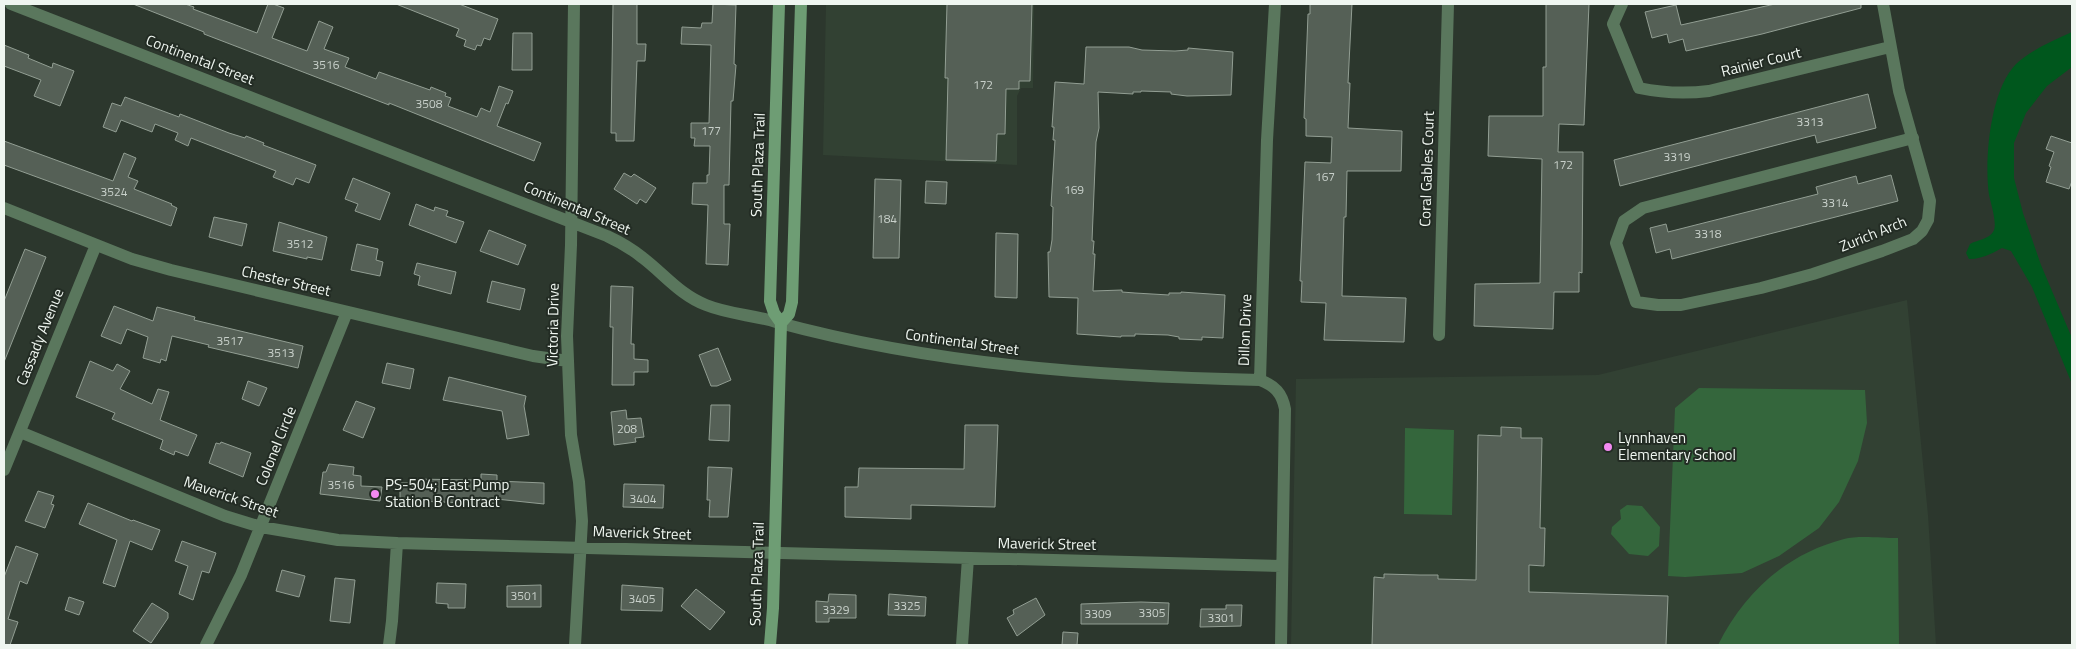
<svg xmlns="http://www.w3.org/2000/svg" width="2076" height="649" font-family="'Titillium Web',sans-serif">
<rect width="100%" height="100%" fill="#2c372d"/>
<path fill="#324133" d="M826 4H1034L1033 88H1021L1017 96V165L823 155Z
M1907 300 1928 515 1936 645H1291L1296 379 1598 375Z"/>
<path fill="#34663c" d="M1699 388 1865 390 1867 423 1858 461 1839 502 1819 528 1779 556 1742 573 1685 577 1668 576 1675 408Z
M1405 428 1454 430 1452 515 1404 514Z
M1627 505 1642 506 1660 527 1659 546 1648 556 1629 554 1611 534 1612 527 1621 519 1620 510Z
M1898 538 1899 645H1718C1744 593 1786 554 1844 539 1858 535 1882 538 1898 538Z"/>
<path fill="#00571d" d="M2072 32V67L2047 86 2026 113 2014 143V178L2023 213 2041 265 2072 338V384L2032 287 2011 251 2002 248C1991 254 1982 259 1969 259L1966 253 1970 244C1977 240 1989 239 1993 232 1998 226 1991 204 1989 195 1984 161 1990 90 2016 64 2032 49 2053 41 2072 32Z"/>
<path fill="#556056" stroke="#929e93" d="M133 4H185L194 7 193 9 257 33 268 4H273L284 8 272 38 307 51 319 21 333 27 324 49 349 58 345 67 376 79 379 72 430 90 431 87 446 93 445 96 451 98 448 106 477 117 481 108 490 112 499 86 513 91 508 104 506 103 497 126 541 143 534 161 389 103V105L204 34V32Z
M396 4H459L498 19 490 40 484 38 481 46 477 45 475 50 464 46 466 40 456 36 459 29Z
M613 4H637V44H646L645 61H637L634 141H616V133H611Z
M713 4 736 5 734 64 736 65 733 101H731L729 185H724V224H730L728 265 706 264 708 205 692 204 693 183H707V175H709L710 146H694L695 138H691V123H709L711 45 681 44 682 27 701 28 702 23H712Z
M947 4H1032L1030 81H1019V89H1006L1005 134H997L996 161 946 160 948 78H945Z
M1310 4H1352L1348 83H1350L1348 128 1402 131 1401 171H1347L1346 217H1344L1342 296 1406 298 1404 342 1324 340 1326 303 1301 302 1302 281H1300L1305 162 1331 163 1332 137 1306 136V119L1304 118 1308 14H1310Z
M1546 4H1589L1584 125 1559 124 1558 152H1583L1582 273 1579 272V292H1554L1553 329 1474 326 1475 284 1540 283 1542 159 1488 156 1489 116H1543V67H1546Z
M1775 4H1861V8L1762 34 1686 51 1683 39 1669 43 1667 34 1652 38 1645 12 1676 5 1681 25Z
M513 33H532V70H512Z
M4 45 29 55 28 58 52 68 53 63 74 71 60 106 34 96 41 80 4 66Z
M1086 47H1129L1142 50 1175 51 1188 50V48L1233 52 1231 95 1187 96 1171 94V92L1141 91V92H1133V94L1098 92 1099 128 1096 142 1092 241H1094L1093 254H1095L1093 291 1122 290V292L1135 293 1169 295V293H1181V292L1225 295 1223 338 1202 337V340L1179 339V337L1168 335 1135 334V336H1121V337L1077 334 1078 298 1049 297 1048 252H1050L1052 240 1053 207 1051 206 1055 140H1053L1054 127H1052L1055 82 1084 84Z
M1868 94 1876 128 1817 143 1815 135 1620 186 1614 160Z
M125 97 179 117 180 114 229 133 245 138 246 136 264 143 263 145 316 165 309 183 296 178 293 185 273 177 276 171 191 138 188 146 175 140 178 133 155 124 152 132 121 120 116 132 103 127 112 103 121 106Z
M2051 136 2072 143V181L2069 189 2046 182 2051 167 2049 166 2054 152 2046 149Z
M4 141 113 181 124 153 136 158 128 177 138 181 134 189 172 204 171 205 177 208 171 226 4 165Z
M624 173 631 177 634 174 656 188 646 203 640 199 637 204 614 189Z
M1891 175 1898 201 1672 259 1670 249 1656 253 1650 228 1666 224 1668 232 1818 194 1816 187 1856 176 1858 184Z
M353 178 390 193 380 220 355 211 358 204 345 199Z
M875 179 901 180 899 258H873Z
M926 181 947 182 946 204 925 203Z
M416 204 434 211 435 207 448 211 446 216 464 222 456 243 409 225Z
M214 217 247 224 242 246 209 237Z
M279 222 327 237 322 260 307 257V259L273 251Z
M489 230 526 245 518 265 480 251Z
M996 233 1018 234 1017 298 995 297Z
M357 244 378 249 376 260 383 262 380 276 351 270Z
M25 249 46 257 4 362V301Z
M417 263 456 272 451 294 418 285 420 276 414 274Z
M492 281 525 289 520 310 487 302Z
M611 286 633 287 631 344H634V359L648 360V372H634V385H612L613 327H610Z
M114 306 153 321 157 307 195 317 194 320 303 346 298 368 208 347 209 345 172 336 166 361 161 359 160 363 143 358 148 337 127 329 121 344 101 336Z
M718 348 731 380 717 386H711L699 355Z
M90 361 113 371 117 364 130 371 120 389 152 404 158 389 169 392 160 420 197 435 188 456 175 451 174 455 160 449 163 440 112 419 115 413 76 397Z
M387 363 414 369 410 389 382 383Z
M449 377 526 396 524 406 529 435 507 439 502 411 443 400Z
M248 381 267 388 259 406 242 399Z
M356 401 375 408 363 438 343 430Z
M711 405H730L729 441 709 440Z
M626 410 627 419 641 418 644 437 635 438 636 442 614 445 611 412Z
M965 425H998L995 507 911 505V519L845 517V487H858L859 468 964 469Z
M1501 427 1521 428V438H1542L1540 528H1545L1544 566 1529 565V592L1668 596 1666 645H1372L1374 577 1384 578V574L1420 575H1438V579L1476 580 1478 435 1501 436Z
M221 442 251 453 243 477 209 463 216 443 220 444Z
M329 464 354 467 353 475 361 476V486L382 487 380 501 320 494 323 472H326Z
M708 467 732 468 728 517H709L710 500H707Z
M481 474 497 475V481L544 483V504L496 499V504L415 501 400 498V483H409V479L481 480Z
M624 484 664 485 663 508 623 507Z
M38 491 54 496 51 504 54 505 45 528 25 521Z
M88 503 132 521 133 520 160 530 152 550 130 541 115 587 103 583 117 540 79 524Z
M182 541 216 553 209 573 202 571 193 600 179 594 188 566 175 561Z
M16 546 38 554 27 584 20 581 8 619 18 622 10 645H4V577Z
M282 570 305 576 299 597 276 591Z
M335 578 355 580 350 623 330 621Z
M437 583 466 584 465 608H448V604L436 603Z
M541 585V607H507V586Z
M622 585 663 588 662 611 621 610Z
M696 589 725 612 710 630 681 606Z
M829 594 856 595V618H829V622H816V601L828 602Z
M889 594 926 597 925 616 888 615Z
M69 597 84 602 79 615 65 610Z
M1036 598 1045 615 1017 636 1007 618 1014 614 1013 610Z
M1141 602 1169 603 1168 624H1081V604Z
M152 603 168 613V618L151 643 133 631Z
M1226 605H1242L1241 626 1200 627 1201 609H1226Z
M1063 632 1078 633 1077 645H1062Z"/>
<g fill="none" stroke-linecap="round" stroke-linejoin="round">
<path stroke="#5a775d" stroke-width="12" d="M11 4 607 236C620 242 632 249 643 258 664 274 680 295 706 305 728 314 753 315 776 322 934 365 1096 376 1260 380 1275 386 1282 393 1285 409L1281 645
M574 4 571 245 567 336 571 435 579 482 582 521 575 645
M1622 4 1613 24 1639 88C1663 93 1684 94 1709 91L1890 47
M1883 4 1899 91 1930 201 1928 220 1922 231 1913 239 1882 251 1813 274 1761 288 1681 305H1658L1636 302 1616 243 1624 221 1643 208 1913 138
M4 208 132 259 171 270 533 356 568 361
M1439 335 1448 4
M1260 380 1267 140 1275 4
M20 432 225 516 261 527 338 540 397 543 1282 566
M4 470 96 245
M206 645 241 575 347 312
M389 645 392 621 397 543
M962 645 968 558"/>
<path stroke="#6e9d74" stroke-width="12" d="M779 4 770 301 774 313 781 323
M770 645 773 608 781 323 789 314 792 302 801 4"/>
</g>
<g fill="#f38af1" stroke="#232c24" stroke-width="2">
<circle cx="1608" cy="447" r="5"/>
<circle cx="375" cy="494" r="5"/>
</g>
<g text-anchor="middle" stroke-width="4" stroke-linejoin="round" paint-order="stroke">
<g font-size="12" fill="#c8d0ca">
<text x="326" y="69">3516</text>
<text x="983" y="89">172</text>
<text x="429" y="108">3508</text>
<text x="1810" y="126">3313</text>
<text x="711" y="135">177</text>
<text x="1677" y="161">3319</text>
<text x="1563" y="169">172</text>
<text x="1325" y="181">167</text>
<text x="1074" y="194">169</text>
<text x="114" y="196">3524</text>
<text x="1835" y="207">3314</text>
<text x="887" y="223">184</text>
<text x="1708" y="238">3318</text>
<text x="300" y="248">3512</text>
<text x="230" y="345">3517</text>
<text x="281" y="357">3513</text>
<text x="627" y="433">208</text>
<text x="341" y="489">3516</text>
<text x="643" y="503">3404</text>
<text x="524" y="600">3501</text>
<text x="642" y="603">3405</text>
<text x="907" y="610">3325</text>
<text x="836" y="614">3329</text>
<text x="1152" y="617">3305</text>
<text x="1098" y="618">3309</text>
<text x="1221" y="622">3301</text>
</g>
<g font-size="15" fill="#eff6f0" stroke="#232c24">
<text transform="translate(200 60) rotate(21)" y="5">Continental Street</text>
<text transform="translate(1761 62) rotate(-14)" y="5">Rainier Court</text>
<text transform="translate(758 165) rotate(-88)" y="5">South Plaza Trail</text>
<text transform="translate(1427 169) rotate(-88)" y="5">Coral Gables Court</text>
<text transform="translate(577 208) rotate(23)" y="5">Continental Street</text>
<text transform="translate(1873 234) rotate(-22)" y="5">Zurich Arch</text>
<text transform="translate(286 281) rotate(13)" y="5">Chester Street</text>
<text transform="translate(553 325) rotate(-89)" y="5">Victoria Drive</text>
<text transform="translate(1245 330) rotate(-88)" y="5">Dillon Drive</text>
<text transform="translate(40 337) rotate(-68)" y="5">Cassady Avenue</text>
<text transform="translate(962 342) rotate(8)" y="5">Continental Street</text>
<text transform="translate(276 446) rotate(-68)" y="5">Colonel Circle</text>
<text transform="translate(231 497) rotate(19)" y="5">Maverick Street</text>
<text transform="translate(642 533) rotate(2)" y="5">Maverick Street</text>
<text transform="translate(1047 544) rotate(1)" y="5">Maverick Street</text>
<text transform="translate(757 574) rotate(-88)" y="5">South Plaza Trail</text>
</g>
<g font-size="15" fill="#eff6f0" stroke="#232c24" text-anchor="start">
<text x="1618" y="443">Lynnhaven<tspan x="1618" dy="17">Elementary School</tspan></text>
<text x="385" y="490">PS-504; East Pump<tspan x="385" dy="17">Station B Contract</tspan></text>
</g>
</g>
<rect width="2076" height="649" fill="none" stroke="#eff6f0" stroke-width="10"/>
</svg>
